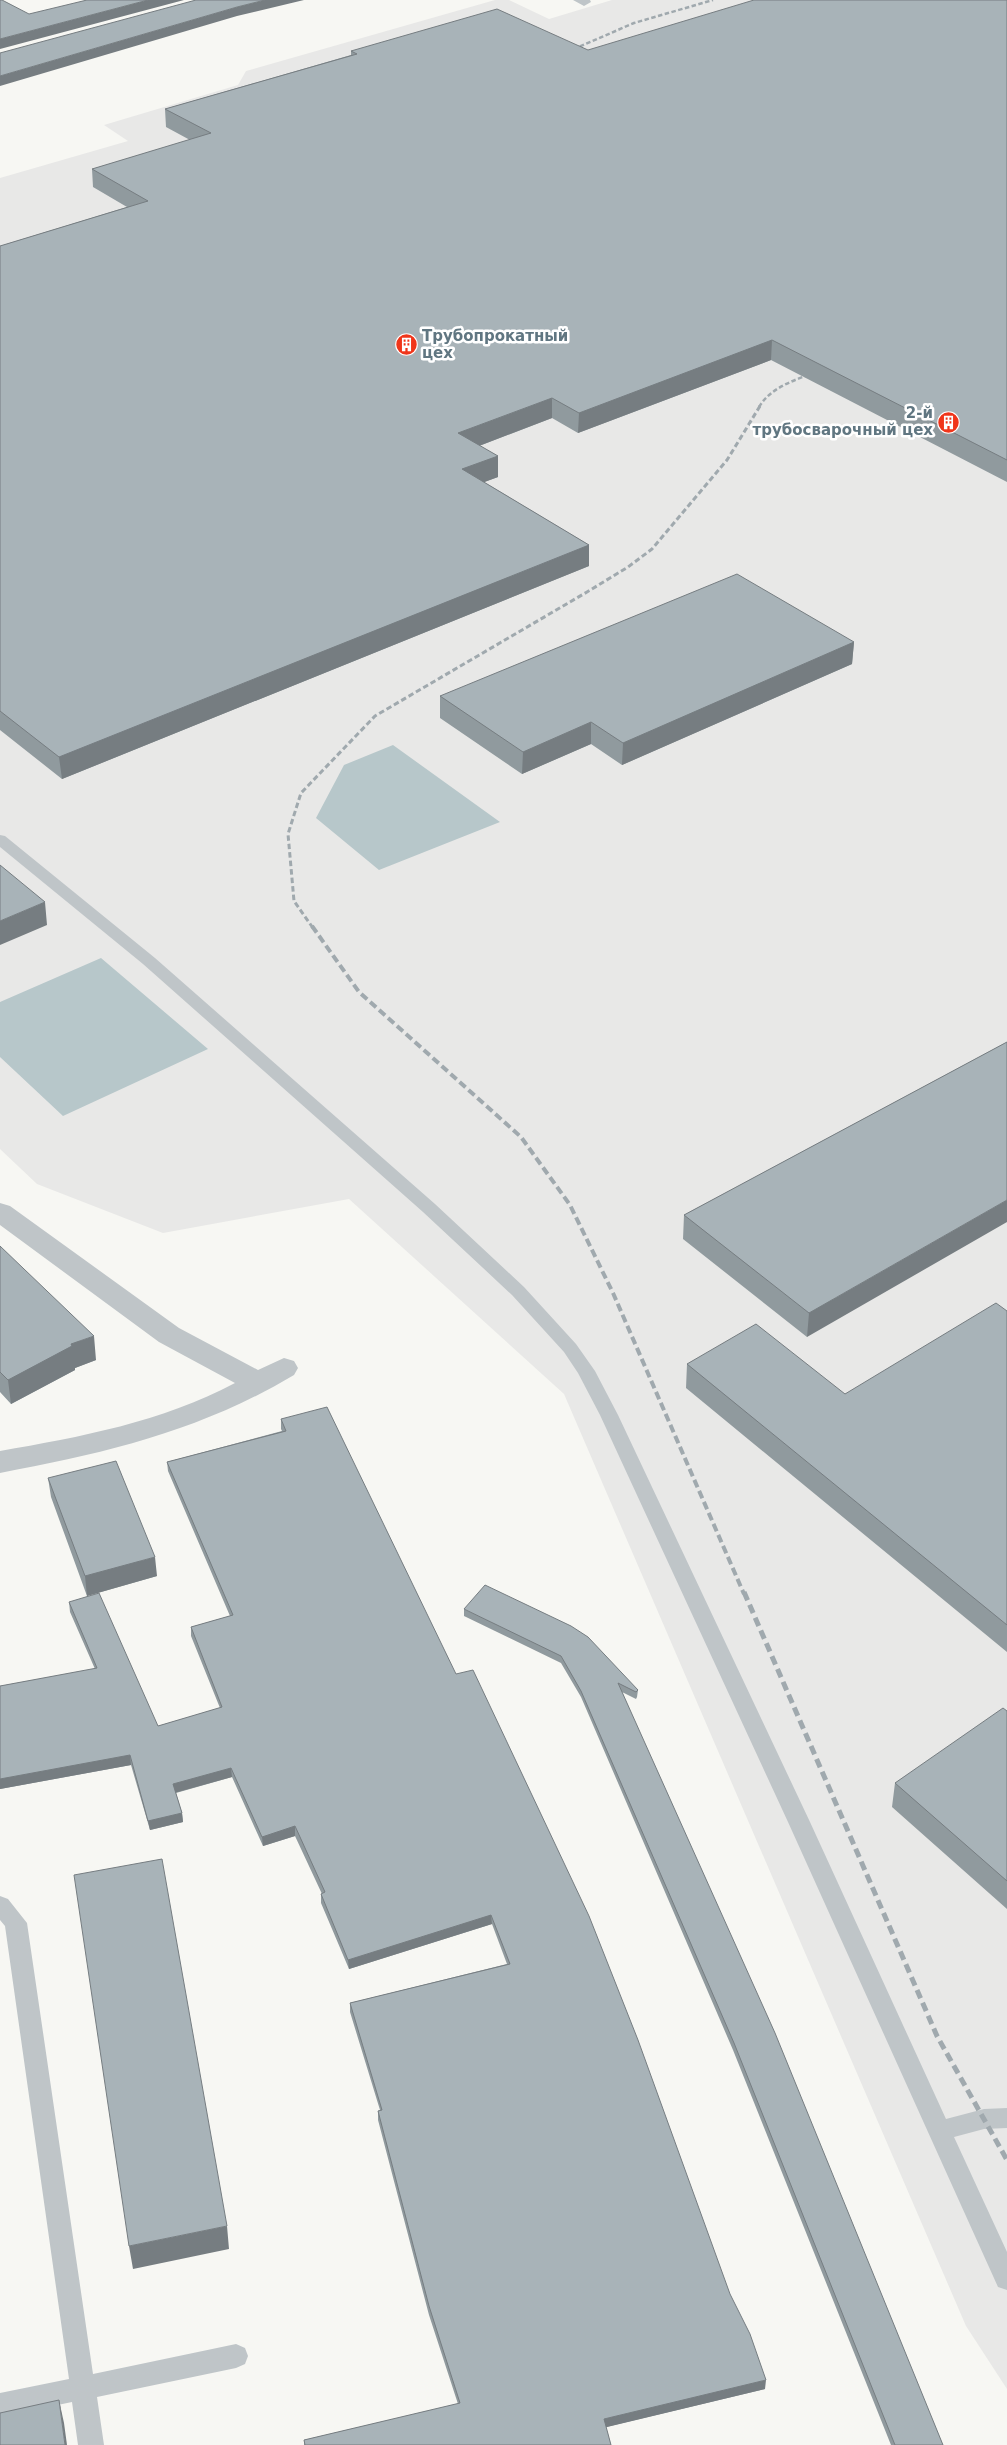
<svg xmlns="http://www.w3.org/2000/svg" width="1007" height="2445" font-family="'DejaVu Sans',sans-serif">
<rect width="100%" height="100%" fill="#f7f7f3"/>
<path fill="#e8e8e7" d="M495 0H509L549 19 612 0H1007V2389L966 2326 564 1394 349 1199 163 1233 37 1184 0 1149V178L128 141 104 125 238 85 246 71Z"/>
<path fill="#b7c7ca" d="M393 745 500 822 379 870 316 818 344 765Z
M101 958 208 1049 63 1116 0 1057V1002Z"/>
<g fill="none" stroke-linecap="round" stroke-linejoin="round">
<path fill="#bfc5c8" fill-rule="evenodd" d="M0 835 5 836 155 958 435 1204 524 1287 576 1344 595 1371 618 1415 810 1822 946 2119 984 2109 1007 2108V2128L984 2129 954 2137 1007 2252V2290L998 2287 788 1822 600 1415 578 1373 564 1352 512 1295 423 1212 143 964 0 847Z
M0 1896 8 1899 27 1923 93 2374 236 2344 245 2348 248 2356 245 2364 236 2368 97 2397 104 2445H78L72 2402 0 2417V2393L69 2379 5 1926 0 1920Z"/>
<path fill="#bfc5c8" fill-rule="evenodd" d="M573 0H590L591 2 584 6Z
M0 1203 10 1206 179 1328 258 1370 284 1358 294 1361 298 1368 294 1375C200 1431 107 1453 0 1473V1451C80 1437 162 1422 235 1383L159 1342 0 1225Z"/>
<path stroke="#a0a9ae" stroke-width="2.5" stroke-dasharray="4.5 2.5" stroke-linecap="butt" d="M567 52 634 23 713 0
M759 407C771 387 795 380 816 372"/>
<path stroke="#a0a9ae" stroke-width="3" stroke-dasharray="5.5 3" stroke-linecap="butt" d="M313 928 294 901 288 834 301 793 375 716 587 592 628 567 652 549 727 460 760 406"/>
<path stroke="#a0a9ae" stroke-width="4" stroke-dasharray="8 4" stroke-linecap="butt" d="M312 926 359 992 521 1137 570 1205 613 1293 744 1594"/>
<path stroke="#a0a9ae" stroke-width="5" stroke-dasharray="9 5" stroke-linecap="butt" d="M744 1592 937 2036 1007 2160"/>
</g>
<path fill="#909a9e" d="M1007 0V482L771 360 578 433 552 418 479 446 498 456V477L484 482 589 545V566L62 779 0 730V246L127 207 93 187 92 169 190 140 166 127 165 109 351 55V51L588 50Z
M854 642 852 664 622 765 591 744 522 774 440 718V696Z
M1007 1042 807 1337 683 1239 684 1215Z
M0 1246 96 1360 75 1368V1370L11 1404 0 1392Z
M1007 1311V1652L686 1388 687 1364 845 1394Z
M281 1419 765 2389 606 2427 611 2445H304V2440L458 2404 429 2315 378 2120V2111L380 2110 350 2012V2003L507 1964 492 1924 349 1969 321 1903V1894H322L295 1836 263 1846 232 1777 176 1793 182 1813 183 1822 150 1830 131 1765 0 1789V1686L95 1669 70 1612 69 1602 158 1726 220 1708 191 1636V1627L230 1616 168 1471 167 1462 282 1431 281 1429Z
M48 1478 157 1576 87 1596 51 1497Z
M464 1609 638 1690 637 1697 636 1699 622 1692 943 2445H891L733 2050 581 1697 561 1663 464 1616Z
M1007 1711V1909L892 1807 895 1783Z"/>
<path fill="#767d81" d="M148 0H184L0 49V39Z
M265 0H304L237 16 0 86V76L237 7Z
M772 340 771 360 578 433 579 413Z
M552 398V418L458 454V433Z
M498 456V477L463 490 462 469Z
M589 545V566L62 779 59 757Z
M854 642 852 664 622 765 623 743Z
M591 722V744L522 774 523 752Z
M45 902 47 925 0 945V921Z
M1007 1200V1222L807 1337 809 1313Z
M94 1336 96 1360 75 1368V1370L11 1404 8 1380 71 1344Z
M155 1557 157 1576 87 1596 85 1576Z
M130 1755 131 1765 0 1789V1779Z
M231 1768 232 1777 174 1793 173 1784Z
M182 1813 183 1822 150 1830 148 1821Z
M295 1826V1836L263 1846 262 1837Z
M491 1915 492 1924 349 1969 348 1960Z
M227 2226 229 2249 133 2269 129 2246Z
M766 2380 765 2389 603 2428 604 2419Z
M59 2400 64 2423 67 2445H65Z"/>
<path fill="#a8b3b8" stroke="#767d81" d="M0 0H2L29 14 87 0H148L0 39Z
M196 0H265L237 7 0 76V53Z
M754 0H1007V460L772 340 579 413 552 398 458 433 498 456 462 469 589 545 59 757 0 711V246L148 201 92 169 211 133 165 109 357 54 351 51 497 9 588 50Z
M737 574 854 642 623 743 591 722 523 752 440 696Z
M0 865 45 902 0 921Z
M1007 1042V1200L809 1313 684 1215Z
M0 1246 94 1336 71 1344 72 1346 8 1380 0 1372Z
M996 1303 1007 1311V1625L687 1364 756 1324 845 1394Z
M327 1407 456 1674 473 1670 589 1916 638 2040 730 2294 750 2334 766 2380 604 2419 611 2445H305L304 2440 460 2403 429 2306 378 2111 382 2110 350 2003 510 1964 491 1915 348 1960 321 1894 325 1892 295 1826 262 1837 231 1768 173 1784 182 1813 148 1821 130 1755 0 1779V1686L97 1668 69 1602 99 1593 158 1726 222 1707 191 1627 233 1615 167 1462 286 1431 281 1419Z
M116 1461 155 1557 85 1576 48 1478Z
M485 1585 571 1626 588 1637 638 1690 636 1692 618 1683 775 2033 943 2445H895L734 2043 581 1691 561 1656 464 1609Z
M1003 1708 1007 1711V1881L895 1783Z
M162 1859 227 2226 129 2246 74 1875Z
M59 2400 65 2445H0V2413Z"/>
<defs>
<symbol id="building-disc" viewBox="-11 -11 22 22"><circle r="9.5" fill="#f0351a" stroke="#fff"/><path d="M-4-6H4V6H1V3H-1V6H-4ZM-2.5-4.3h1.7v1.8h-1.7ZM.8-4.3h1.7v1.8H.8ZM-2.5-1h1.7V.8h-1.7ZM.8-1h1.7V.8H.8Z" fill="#fff"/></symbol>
</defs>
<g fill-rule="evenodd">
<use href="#building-disc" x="394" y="332" width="25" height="25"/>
<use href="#building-disc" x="936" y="410" width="25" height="25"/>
</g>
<g text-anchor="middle" stroke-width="5" stroke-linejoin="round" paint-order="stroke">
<g font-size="15" font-weight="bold" fill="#607681" stroke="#fff" text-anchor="start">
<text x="422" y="341">Трубопрокатный<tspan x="422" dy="17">цех</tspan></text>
<text x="933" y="418" text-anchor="end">2-й<tspan x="933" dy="17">трубосварочный цех</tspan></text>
</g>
</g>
</svg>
